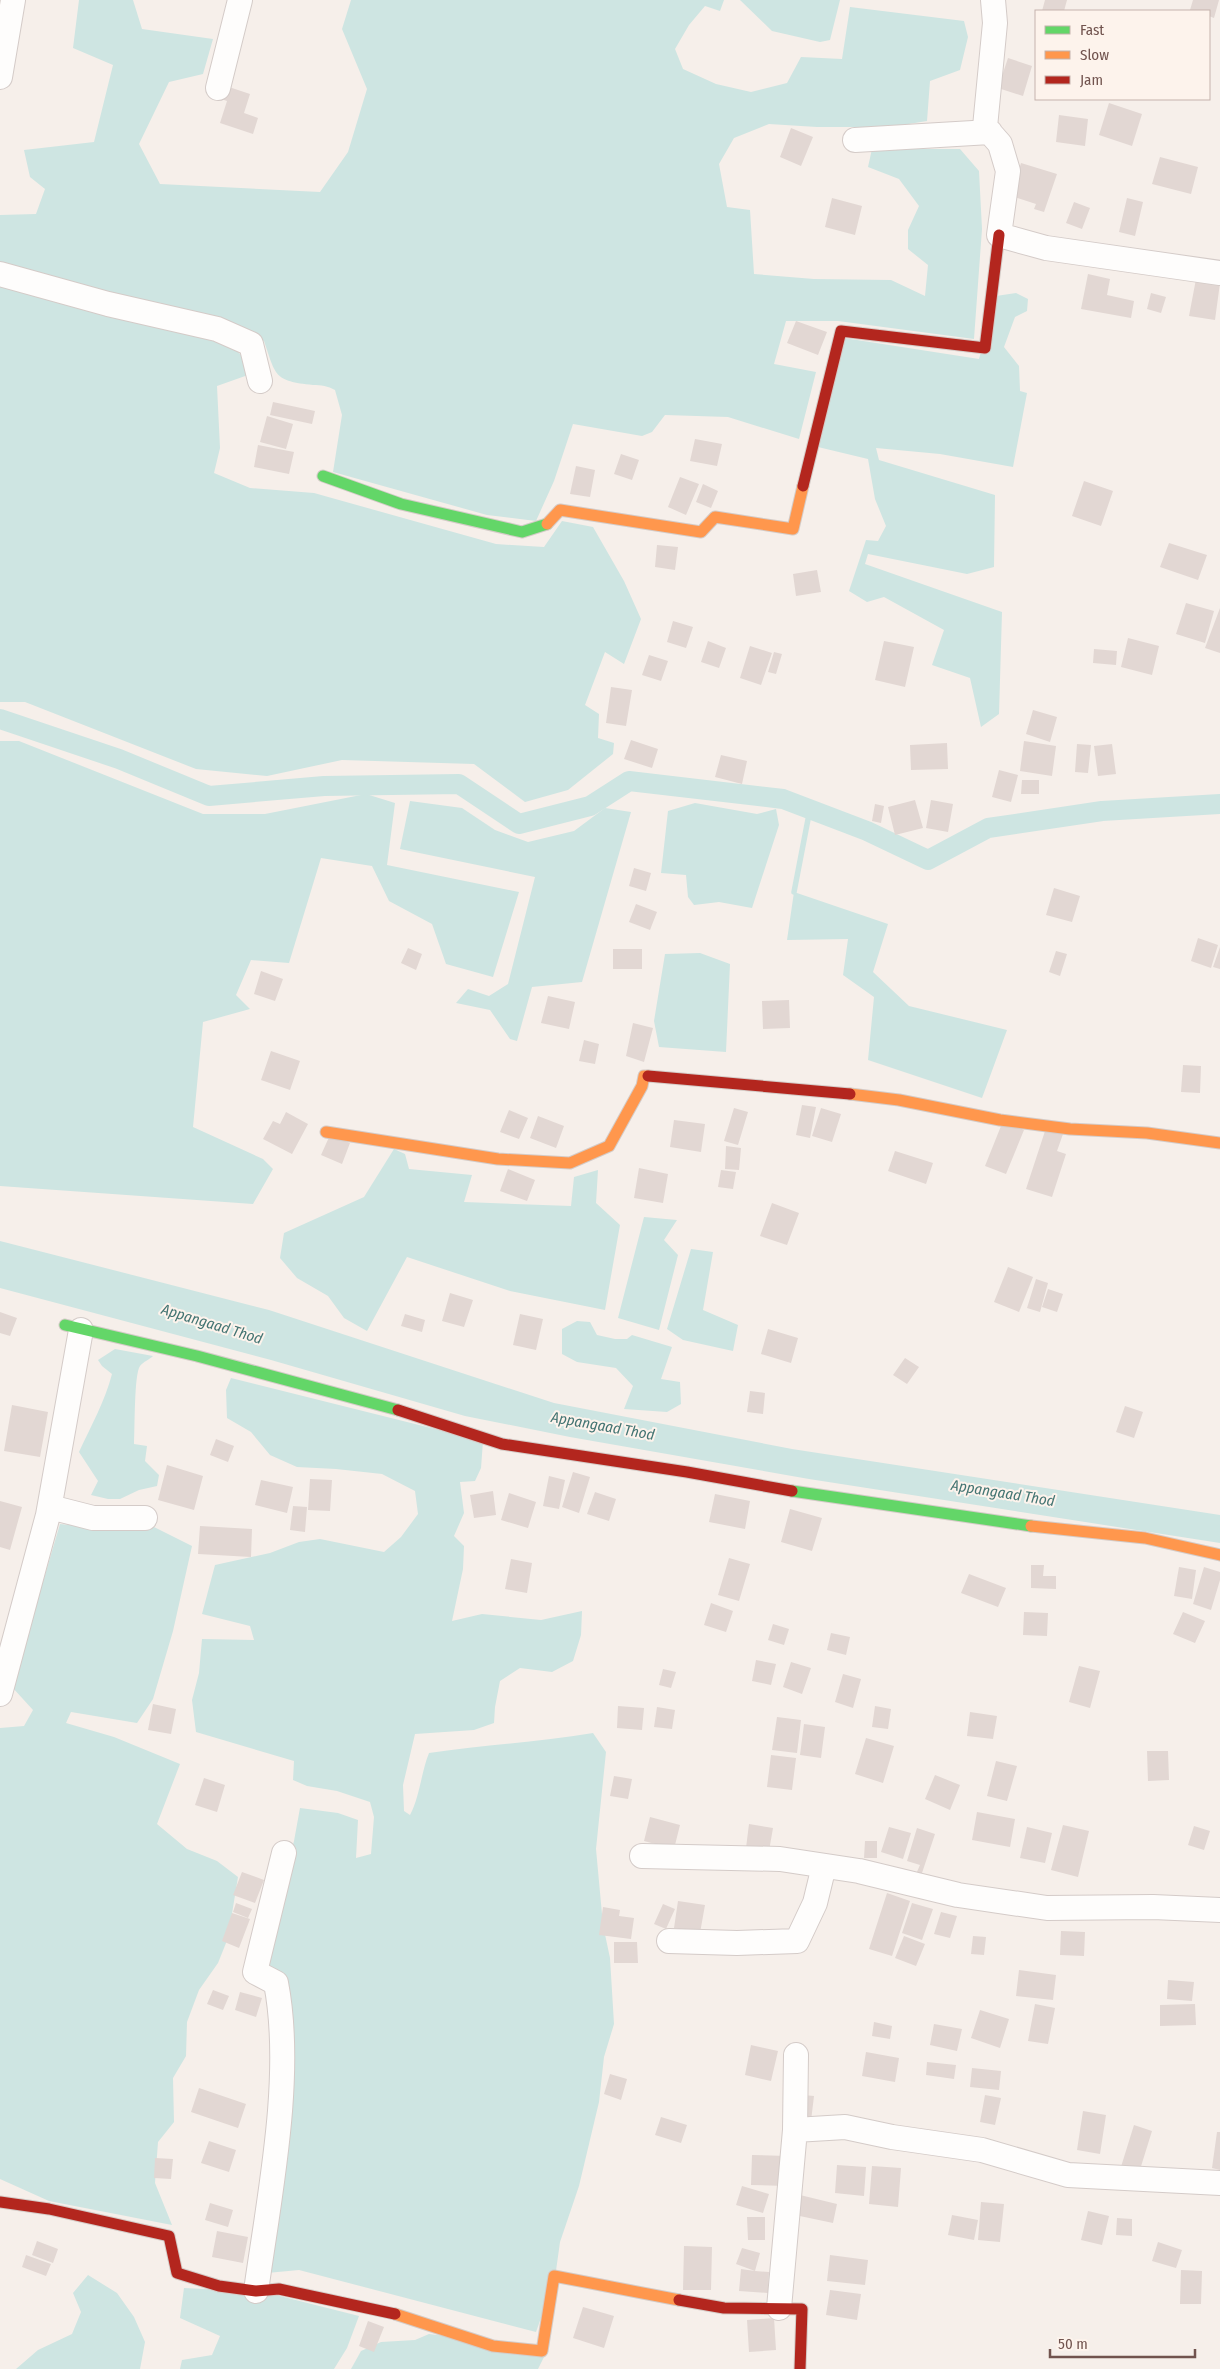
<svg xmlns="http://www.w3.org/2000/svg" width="1220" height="2369" font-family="'Fira Sans Condensed',sans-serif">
<rect width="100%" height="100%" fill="#f6efea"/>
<path fill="#cee5e2" d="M79 0H133L142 29 213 39 203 74 169 82 139 144 160 184 320 192 348 152 367 89 342 29 351 0H724L720 11 705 6 689 25 675 49 683 69 716 84 751 92 787 83 801 57 842 59 850 7 964 21 968 37 960 70 930 81 927 121 890 127H817L769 124 734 138 719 164 727 207 750 210 754 274 814 279 891 280 925 296 928 265 908 249V230L919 206 899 179 868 167 872 149H960L979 171 982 229 974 339 838 321H786L774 364 816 372 799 439 728 417 665 415 652 432 642 436 573 424 554 481 536 521 487 515 333 472 342 415 335 390C328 386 321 385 313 385 274 381 276 376 264 341L239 328 0 269V215L36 214 45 189 30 177 24 150 94 142 113 65 73 48Z
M740 0H840L830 40 820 42 772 31Z
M0 286 232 346 243 357 248 375 217 386 220 448 214 473 250 488 314 493 496 544 544 547 562 521 593 527 624 581 641 619 624 664 605 652 585 705 599 714 598 738 614 743 613 754 568 790 525 802 474 764 342 760 267 776 196 769 25 702H0Z
M1016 293 1028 299 1027 311 1015 317 1004 347 1019 366 1020 391 1027 393 1013 467 940 454 876 448 879 460 995 495 994 567 967 574 868 554 865 564 1002 612 999 714 981 727 970 678 932 665 944 630 884 597 867 602 849 591 866 540 878 541 886 526 875 499 868 459 818 447 844 338 979 359 996 296Z
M0 741H19L203 814H265L366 794 395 803 387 865 519 892 493 977 446 964 432 924 389 901 372 866 321 858 289 963 251 960 236 995 250 1009 203 1022 193 1127 263 1159 273 1169 253 1204 0 1186Z
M410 801 462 808 495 830 528 842 574 831 605 808 631 812 582 982 532 987 517 1041 510 1039 490 1010 456 1003 468 989 489 996 508 984 535 877 400 849Z
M695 803 757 814 776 809 779 825 752 908 719 902 694 905 688 897 686 875 661 873 668 811Z
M794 892 888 924 873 972 909 1006 1007 1030 982 1098 868 1060 874 997 843 975 848 939 787 940Z
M700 953 730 964 726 1052 659 1047 654 1021 665 954Z
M394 1149 405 1154 409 1169 472 1175 464 1202 571 1206 574 1177 598 1170 596 1203 620 1225 605 1310 510 1291 407 1257 367 1331 344 1318 328 1296 297 1278 280 1258 284 1233 364 1197Z
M644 1217 677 1220 664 1240 678 1255 659 1330 618 1318Z
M0 1241 269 1310 554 1403 792 1449 1220 1515V1543L809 1479 570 1437 465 1416 271 1360 0 1288Z
M691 1249 713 1252 703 1310 738 1325 733 1351 683 1340 667 1329Z
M577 1321 590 1322 597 1335 615 1339H627L632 1335 672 1347 661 1379 680 1382 681 1404 667 1412 624 1409 633 1386 616 1368 577 1362 562 1354V1329Z
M115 1349 153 1356C150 1359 143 1362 140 1366 134 1374 135 1429 134 1444L147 1446 145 1461 159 1475 157 1486 139 1490 120 1499H108L91 1495 98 1481 79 1452C91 1426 105 1401 112 1374L102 1366 98 1360Z
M231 1378 483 1441 481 1468 475 1481 460 1482 464 1513 454 1536 464 1546 463 1569 452 1621 482 1614 541 1620 582 1611 581 1635 573 1661 552 1672 520 1668 500 1681 495 1707 494 1723 474 1730 415 1734 403 1785 404 1811 410 1815C420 1796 421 1773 429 1753 484 1745 539 1742 593 1733L606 1752 596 1849 603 1925 610 1958 614 2024 604 2057 599 2102 579 2186 560 2242 555 2278 536 2332 299 2270 267 2273 287 2077 264 1968 269 1932 294 1841 300 1808 338 1813 358 1820 356 1858 371 1854 374 1817 370 1802 337 1791 307 1786 293 1780 294 1761 196 1732 192 1700 199 1673 202 1639 254 1640 250 1626 202 1614 215 1565 270 1553 299 1542 320 1539 384 1552 401 1537 418 1514 415 1491 382 1474 336 1469 297 1467 270 1455 251 1432 227 1418 226 1390Z
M60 1524 115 1530 154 1527 192 1546 173 1631 153 1699 137 1723 71 1712 66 1723 114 1737 180 1764 157 1824 187 1849 217 1861 238 1877 228 1938 218 1963 199 1990 187 2022 186 2056 173 2078 174 2122 158 2142 155 2183 172 2225 49 2201 0 2179V1728L24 1726 33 1710 12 1687Z
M88 2275 117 2293 134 2317 145 2342 140 2369H16L38 2350 72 2334 81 2312 73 2293Z
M184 2288 264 2292 359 2316 347 2348 334 2369H180L182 2360 212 2355 220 2336 180 2318Z
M429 2334 548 2349 538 2369H351L361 2351 381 2342 415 2340Z"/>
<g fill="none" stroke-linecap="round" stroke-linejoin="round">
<path stroke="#cee5e2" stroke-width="5.5" d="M794 892 810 809"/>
<path stroke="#cee5e2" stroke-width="20" d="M0 719 119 759 209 796 324 786 459 784 519 824 590 806 629 781 783 799 867 831 928 860 988 828 1102 811 1220 804"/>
</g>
<path fill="#e2d7d3" d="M1045 0H1067L1064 11H1042Z
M1193 0H1219L1214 18 1209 16V11L1190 10Z
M1008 58 1032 66 1023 96 998 88Z
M220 84 250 94 244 113 258 118 253 134 220 123 227 101 215 97Z
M1109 103 1142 114 1132 146 1099 135Z
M1059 115 1088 119 1085 146 1056 142Z
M791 128 813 137 801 166 780 157Z
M1160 157 1198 167 1191 194 1152 184Z
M1021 163 1057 174 1044 212 1034 209 1036 204 1011 196Z
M832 198 862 206 855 235 825 227Z
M1127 198 1143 202 1135 236 1119 232Z
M1074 202 1090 208 1082 229 1066 223Z
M1088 274 1110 279 1107 295 1134 301 1131 318 1081 309Z
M1196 279 1220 283 1215 320 1189 316Z
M1151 293 1166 297 1161 313 1147 309Z
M796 321 827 332 818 355 787 343Z
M273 402 315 411 312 424 270 415Z
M267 416 293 424 286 449 260 442Z
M695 439 722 444 717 466 690 461Z
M258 445 294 452 289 474 254 467Z
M621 454 639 460 632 480 614 474Z
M576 466 595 470 590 497 570 494Z
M680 477 699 484 686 515 668 507Z
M1084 481 1113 491 1101 526 1072 516Z
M703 484 718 491 711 508 696 502Z
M1169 543 1207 555 1198 580 1160 567Z
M657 545 678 547 675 570 655 567Z
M817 570 821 592 796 596 793 574Z
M1186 603 1214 611 1205 643 1176 634Z
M1220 608V653L1205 648Z
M673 621 693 627 686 648 667 642Z
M1128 638 1159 646 1152 675 1121 667Z
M708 641 726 648 719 668 701 662Z
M884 641 914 647 905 687 875 680Z
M750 646 772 653 761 685 740 678Z
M1094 649 1117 651 1116 665 1093 663Z
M774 652 782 654 776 674 768 672Z
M649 655 668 661 661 681 642 675Z
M611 687 632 690 626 726 606 723Z
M1033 710 1057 717 1050 742 1026 734Z
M631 740 658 749 652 768 624 759Z
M1024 741 1056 746 1052 776 1020 771Z
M947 743 948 769 911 770 910 745Z
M1077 744 1091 745 1088 773 1075 772Z
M1112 744 1116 774 1098 776 1094 746Z
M721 755 747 761 742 784 715 777Z
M999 770 1018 775 1011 802 992 797Z
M1022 780H1039V794H1021Z
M915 800 923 828 895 835 888 807Z
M931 800 953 804 948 832 926 828Z
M875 804 884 806 881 823 872 821Z
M634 868 651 873 646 891 629 886Z
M1054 888 1080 896 1072 922 1046 915Z
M636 904 657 912 650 930 629 922Z
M1198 938 1218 945 1211 968 1191 961Z
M1220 947V969L1213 967Z
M408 948 422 954 416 970 401 963Z
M613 949H642V969H613Z
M1056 951 1067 954 1060 976 1049 972Z
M261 971 283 979 275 1001 254 994Z
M548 996 575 1002 569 1029 541 1023Z
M789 1000 790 1028 763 1029 762 1001Z
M633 1023 653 1028 644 1062 626 1056Z
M584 1040 599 1044 595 1064 579 1061Z
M271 1051 300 1061 290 1090 261 1080Z
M1183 1065 1201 1066 1200 1093 1181 1092Z
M802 1105 816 1107 810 1138 796 1135Z
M734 1108 748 1112 738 1145 724 1141Z
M821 1108 841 1114 832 1142 812 1136Z
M509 1110 528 1118 519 1139 500 1132Z
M286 1112 308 1124 292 1154 263 1139 273 1121 280 1124Z
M538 1116 564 1126 556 1148 530 1138Z
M674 1120 705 1124 701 1152 670 1147Z
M1003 1121 1024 1130 1006 1174 985 1166Z
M1046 1128 1063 1134 1057 1151 1066 1154 1052 1197 1026 1189Z
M330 1135 350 1143 342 1164 321 1155Z
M726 1146 741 1148 739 1170 725 1169Z
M895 1151 933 1163 926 1184 888 1171Z
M639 1168 668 1174 663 1203 634 1198Z
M508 1169 535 1180 527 1201 500 1191Z
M721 1170 736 1172 733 1189 718 1187Z
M772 1203 799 1213 787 1245 760 1236Z
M1008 1267 1033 1277 1019 1312 994 1302Z
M1036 1279 1048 1283 1040 1312 1027 1308Z
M1048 1289 1063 1294 1057 1312 1042 1307Z
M450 1293 473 1300 464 1327 442 1321Z
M0 1312 17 1318 10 1336 0 1333Z
M405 1314 425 1320 422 1332 401 1326Z
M520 1314 543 1319 536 1350 513 1345Z
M768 1329 798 1338 791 1363 761 1354Z
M905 1358 919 1367 907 1384 893 1375Z
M750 1391 765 1393 763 1414 747 1412Z
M12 1405 48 1412 40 1457 4 1451Z
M1125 1406 1143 1412 1134 1438 1116 1432Z
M216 1439 234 1446 228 1462 210 1455Z
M167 1465 203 1476 194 1510 158 1500Z
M573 1472 590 1477 579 1513 562 1507Z
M549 1476 565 1480 559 1509 543 1506Z
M310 1479 332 1480 330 1511 308 1510Z
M261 1480 293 1487 287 1513 255 1505Z
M493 1491 496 1515 474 1518 470 1495Z
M595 1492 616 1499 609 1521 587 1514Z
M509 1493 536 1502 528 1528 501 1520Z
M715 1494 750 1501 745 1529 709 1522Z
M0 1501 22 1507 10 1550 0 1547Z
M293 1506 307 1507 305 1532 290 1530Z
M790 1509 822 1518 812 1551 781 1542Z
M200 1526 252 1529 251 1557 198 1554Z
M729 1558 750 1564 739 1601 718 1595Z
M511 1559 532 1563 527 1593 505 1589Z
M1031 1565H1044L1043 1576H1056V1589L1031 1588Z
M1179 1567 1196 1570 1192 1599 1174 1596Z
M1204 1567 1220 1572V1580L1211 1610 1193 1604Z
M969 1574 1006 1588 998 1607 961 1593Z
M711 1603 733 1611 726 1632 704 1625Z
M1024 1612 1048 1613 1047 1636 1023 1635Z
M1183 1612 1205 1621 1195 1643 1173 1634Z
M773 1624 789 1629 784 1645 768 1640Z
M831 1633 850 1637 846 1655 827 1650Z
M756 1660 776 1664 771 1685 752 1681Z
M791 1662 811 1668 802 1694 783 1687Z
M1079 1666 1100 1671 1090 1708 1069 1702Z
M663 1669 676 1672 671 1688 659 1685Z
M843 1674 861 1679 853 1708 835 1702Z
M153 1704 176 1709 171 1734 148 1730Z
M618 1706 644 1708 642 1730 617 1728Z
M875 1706 891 1709 888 1729 872 1727Z
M657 1707 675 1710 672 1729 654 1727Z
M970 1712 997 1716 993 1739 967 1736Z
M777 1717 801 1720 797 1753 772 1750Z
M804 1724 825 1727 821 1758 800 1755Z
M866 1738 894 1746 883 1783 855 1774Z
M1147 1751H1168L1169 1780 1148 1781Z
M771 1755 796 1758 792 1790 767 1787Z
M996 1761 1017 1766 1007 1801 987 1796Z
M935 1775 960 1785 950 1810 925 1799Z
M614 1776 632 1779 628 1799 610 1796Z
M204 1778 225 1785 217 1812 195 1805Z
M977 1812 1015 1819 1010 1847 972 1840Z
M650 1817 680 1825 674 1849 644 1841Z
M749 1824 773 1828 769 1851 746 1848Z
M1063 1825 1089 1831 1078 1877 1051 1870Z
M1194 1826 1210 1831 1204 1850 1188 1845Z
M889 1827 911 1833 903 1859 881 1852Z
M1027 1827 1052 1833 1045 1863 1020 1858Z
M917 1828 935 1834 921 1876 916 1874 920 1865 907 1861Z
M865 1841H877V1858H864Z
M242 1872 264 1880 255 1903 233 1895Z
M887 1893 910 1901 892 1956 869 1949Z
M678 1901 705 1905 700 1933 674 1928Z
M236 1903 252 1909 248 1918 233 1912Z
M912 1903 933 1909 922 1940 902 1933Z
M663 1904 675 1909 666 1929 654 1924Z
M603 1907 620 1910 619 1916 634 1918 631 1939 599 1935Z
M941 1912 957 1916 950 1938 934 1934Z
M232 1913 250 1919 239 1948 222 1941Z
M1061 1931 1085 1932 1084 1956 1060 1955Z
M904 1936 925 1944 916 1966 895 1958Z
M973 1936 986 1937 984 1955 971 1954Z
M614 1942H637L638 1963H614Z
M1019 1970 1056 1975 1053 2000 1016 1996Z
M1168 1980 1194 1982 1192 2001 1167 1999Z
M213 1990 229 1996 223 2010 207 2004Z
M240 1992 262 1998 256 2017 235 2010Z
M1035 2004 1055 2008 1048 2044 1028 2041Z
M1195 2004 1196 2025 1160 2026V2005Z
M980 2010 1009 2019 1000 2048 971 2038Z
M874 2022 892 2026 890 2039 872 2036Z
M934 2024 962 2029 957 2051 930 2045Z
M751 2045 778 2051 771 2081 745 2075Z
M866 2052 899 2058 895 2082 862 2076Z
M927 2062 956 2065 954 2079 926 2075Z
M972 2068 1001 2071 999 2090 970 2087Z
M610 2074 627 2079 621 2100 604 2094Z
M199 2088 246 2104 238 2128 191 2112Z
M803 2095 814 2096 811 2121 800 2120Z
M985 2095 1001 2098 995 2125 980 2122Z
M1083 2111 1106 2115 1100 2154 1077 2150Z
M661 2117 687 2125 681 2143 655 2135Z
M1134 2125 1152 2131 1138 2176 1120 2170Z
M1217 2132H1220V2170L1212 2168Z
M209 2141 236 2150 229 2172 201 2163Z
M752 2155 787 2156 786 2186 751 2185Z
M155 2158 173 2159 171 2179 154 2178Z
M837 2165 866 2167 864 2196 835 2193Z
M872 2166 901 2168 898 2207 869 2204Z
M742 2186 769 2194 763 2213 736 2205Z
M800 2195 837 2204 833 2223 795 2215Z
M981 2202 1004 2204 1000 2242 978 2240Z
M210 2203 233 2210 228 2227 205 2220Z
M1088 2211 1109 2216 1102 2245 1081 2240Z
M952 2215 978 2220 974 2240 948 2235Z
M747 2217H765V2240H748Z
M1117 2218 1132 2219V2236L1116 2235Z
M217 2231 248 2237 243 2263 212 2257Z
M37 2241 58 2249 53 2263 32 2255Z
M1158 2242 1182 2250 1176 2268 1152 2261Z
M684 2246 712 2247 711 2290H683Z
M742 2248 760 2253 755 2271 769 2272 768 2293 739 2291 741 2269 755 2271 736 2264Z
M26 2255 51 2264 46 2276 22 2267Z
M830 2255 868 2260 865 2285 827 2281Z
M1181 2270 1202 2271 1201 2304H1180Z
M830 2290 861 2294 857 2320 826 2315Z
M583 2307 614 2316 604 2348 573 2338Z
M774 2318 776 2350 749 2352 747 2320Z
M368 2321 384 2327 374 2352 359 2346Z"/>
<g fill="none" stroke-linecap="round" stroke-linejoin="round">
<defs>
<path id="street" d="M993 0 995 23 985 127 1000 144 1008 171 999 235 1046 248 1220 273
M0 77 13 0
M218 88 240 0
M855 140 990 132
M0 274 108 304 217 329 251 344 260 381
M50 1507 93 1518H145
M0 1694 48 1515 81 1330
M642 1856 780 1859 859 1871 958 1895 1047 1908 1153 1907 1220 1910
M669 1941 737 1943 797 1941 815 1903 824 1866
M795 2130 796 2055
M256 2291C269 2197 294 2076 276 1983L255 1972 284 1853
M779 2308 795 2130 845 2127 892 2137 982 2150 1068 2175 1220 2183"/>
<path id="fast" d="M323 476 401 504 522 532 547 524
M65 1325 197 1356 398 1410
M792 1491 1031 1526"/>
<path id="slow" d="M547 524 560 510 701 532 715 517 793 529 803 486
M850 1094 899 1100 1000 1120 1070 1129 1147 1133 1220 1143
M326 1132 498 1159 570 1163 609 1146 642 1086 644 1076H648
M1031 1526 1145 1538 1220 1555
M395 2314 493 2346 542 2351 554 2276 679 2300"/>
<path id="jam" d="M803 486 841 331 985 348 999 235
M648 1076 850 1094
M398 1410 502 1444 687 1472 792 1491
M0 2202 49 2209 169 2236 177 2273 219 2286 256 2291 279 2289 395 2314
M679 2300 724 2308 802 2309 800 2369"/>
</defs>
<use href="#street" stroke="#d4cbc8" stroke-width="26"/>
<use href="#fast" stroke="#d4cbc7" stroke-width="13"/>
<use href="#slow" stroke="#d4cbc7" stroke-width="13"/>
<use href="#jam" stroke="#d4cbc7" stroke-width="13"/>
<use href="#street" stroke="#fefdfc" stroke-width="24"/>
<use href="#fast" stroke="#63d668" stroke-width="11"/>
<use href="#slow" stroke="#ff974d" stroke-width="11"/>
<use href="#jam" stroke="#b3261e" stroke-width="11"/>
</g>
<g text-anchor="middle" stroke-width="4" stroke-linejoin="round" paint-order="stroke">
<g font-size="15" font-style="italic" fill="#437472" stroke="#fdf3ec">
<text transform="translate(212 1324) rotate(17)" y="5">Appangaad Thod</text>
<text transform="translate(603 1426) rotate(10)" y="5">Appangaad Thod</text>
<text transform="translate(1003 1493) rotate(9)" y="5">Appangaad Thod</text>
</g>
</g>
<rect x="1035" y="10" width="175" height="90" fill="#fdf3ec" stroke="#c5b3ad"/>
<rect x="1045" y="26" width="25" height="8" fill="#63d668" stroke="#c5b3ad"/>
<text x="1080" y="35" font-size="15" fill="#71534e">Fast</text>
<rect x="1045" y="51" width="25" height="8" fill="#ff974d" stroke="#c5b3ad"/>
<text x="1080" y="60" font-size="15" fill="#71534e">Slow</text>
<rect x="1045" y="76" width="25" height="8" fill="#b3261e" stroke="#c5b3ad"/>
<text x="1080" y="85" font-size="15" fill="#71534e">Jam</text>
<path d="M1050 2349v8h145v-8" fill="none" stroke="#71534e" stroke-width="2.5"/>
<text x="1058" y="2349" font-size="15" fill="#71534e" stroke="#fdf3ec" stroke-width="4" paint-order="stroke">50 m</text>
</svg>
